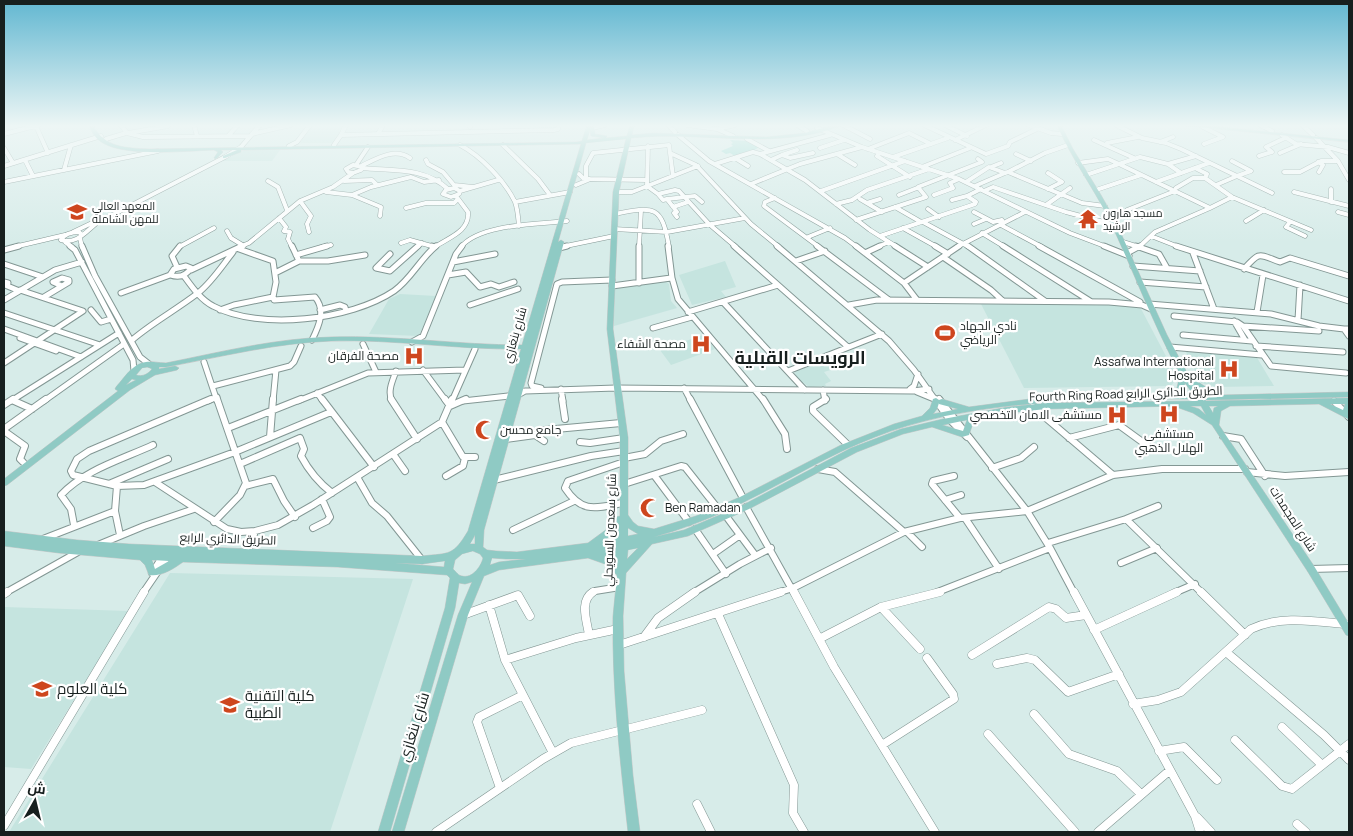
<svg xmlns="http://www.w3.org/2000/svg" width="1353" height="836" font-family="Manrope,Cairo,sans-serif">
<rect width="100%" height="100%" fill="#d7ece9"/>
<path fill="#c5e4df" d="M343 127 334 143H300L310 128Z
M245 150H280L272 161H221Z
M725 261 736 287 721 291 726 297 692 305 679 275Z
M665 281 669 284 671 301 677 308 614 326V289Z
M400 294 436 296 419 336 369 334 389 299Z
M981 304 1139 305 1177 377 1171 386 1024 388Z
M703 335 715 349 671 365 660 350Z
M1185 350 1256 356 1274 386 1217 387 1201 383Z
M834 356 843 366 824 372 831 381 825 384 826 386 809 387 796 377 795 372Z
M170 573 413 579 330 832H9Z
M4 607 129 611 31 769 4 767Z"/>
<path fill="#95dad1" d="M730 140 749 141 759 147 753 151 735 156 730 153 726 154 721 151 733 146 731 144 733 143Z"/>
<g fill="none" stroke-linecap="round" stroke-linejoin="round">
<defs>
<path id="minor-far3" d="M121 125 127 133 143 137 250 136
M194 125 197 136
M346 125 341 135 554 130 558 129 559 125
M470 125V127
M668 125 675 132
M687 125 717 129 735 125
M797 125 807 131
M843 125 870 139
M924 125 986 154 1008 146 1010 142 1037 129
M945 125 967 136
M1029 125 1051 133 1062 134
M1116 125 1142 138 1166 143 1181 149 1237 176 1216 185
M1260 125 1272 131
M1302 125 1313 135
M36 126 48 153
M1203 127 1223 137 1204 144
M592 128 605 125
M817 128 862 147 959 179 1070 233 1107 247
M717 129 733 136
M128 133 168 126
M4 134 39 125
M252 134 291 125
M378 134 383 125
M678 135 709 161 845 238 857 247
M1282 135 1296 144 1328 147 1349 153
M228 136 238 125
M1316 138 1338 161 1349 180
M106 139 126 133
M747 139 769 151
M955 140 986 125
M1094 140 1134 158
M1160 142 1173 137
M1107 143 1138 137
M334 145 341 135
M460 145C481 156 505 181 515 202 518 210 518 218 519 226
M503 145 538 179 550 195
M1068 145 1045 153 1008 172 1082 203 1105 206
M289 146 297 142 310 125
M648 146 647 186 658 194 675 190 679 191 709 224 736 247
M4 148 13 163
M820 148 844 140
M868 149 909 133 931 144
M670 153 673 176
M879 153 877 156 910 177
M1280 153 1301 144
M760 154 805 180 870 230 897 247
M837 154 855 165
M1016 154 1031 161
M782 155 797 150
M1259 156 1272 152 1266 147 1285 138
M893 157 948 138
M735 158 748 166
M25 160 33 176
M426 160 428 164 443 172 454 185 473 187
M771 160 782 155 790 158 813 153
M1232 161 1251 171 1237 176
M1318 162 1323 165 1319 172
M1078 163 1108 159 1119 164 1140 157 1168 164 1181 173
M715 164 753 152 760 154 830 135
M1168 164 1196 156
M353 165 362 167 361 170 353 173 348 172 346 169Z
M356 165 368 147
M4 166 101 136
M361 166C376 159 394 147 410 158
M922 167 970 148
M991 167 1001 163
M362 168C393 171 424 167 448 189
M1195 168 1207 174 1205 178
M64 170 71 145
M1284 172H1300L1321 161H1338
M1048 173 1062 182 1048 189
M579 174 583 178 590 179 646 180
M1086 175 1119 164 1210 208 1155 232 1139 247
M1237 176 1272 193
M586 179V166L593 153 669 145 670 153 696 165 751 224 779 247
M268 181 278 187 287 210
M344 181 372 180 377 185
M4 182 158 151
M966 182 989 167 1005 173 1008 172
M1156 182 1209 163
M751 184 800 164 862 147
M576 185 588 180
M975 186 1005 173
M454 188 460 191 459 194 451 197 443 194 446 190Z
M1176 188 1193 178H1205L1232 197 1311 230
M1331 189V202
M1096 190 1141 175
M460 191 498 180
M821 191 905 161
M984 191 993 187 1066 212 1115 225
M326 192 352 195 381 207 380 216
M616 192H632L698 166
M1294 192 1349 206
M658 194 663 200 667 199 677 212 674 213 677 217
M352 195 371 187 411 177 424 182 439 180
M899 195 917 188
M934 195 953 188 950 183 959 179
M775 198 765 202 764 206 819 247
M667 199 695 196 702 202
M860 199 882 212
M952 200 967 196
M300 201 311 216 307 224 309 232
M515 202 570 192
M867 203 880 199
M836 204 852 200 867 190 929 169
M1046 205 1070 188
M673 207 688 202
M895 207 921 222
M406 208 426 203H454L458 199
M1210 208 1232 197
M928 209 939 217
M974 212 993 222 1002 220
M1338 212 1349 215
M615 214C654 206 662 205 669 247
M1111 217 1125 214 1127 210 1175 191
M279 218 286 227 284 231 290 232 288 239 292 247
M856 220 926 197 918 187 982 162 978 159
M1246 221 1264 210
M923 222 969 247
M1290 222 1286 227 1305 236
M974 224 986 219
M1001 225 1042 247
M903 228 937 247
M614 229 667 232 745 218
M227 231 231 238 244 246
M73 232 94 222
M982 233 1005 247
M82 235 79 232C72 232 65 233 61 240 77 245 86 231 97 223L225 157 241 147 260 125
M880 236 975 204 976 202 967 196 981 189
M1151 236 1179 247
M808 237 830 228
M80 238 82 247
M65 242 72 247
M1123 242 1139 247
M401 243 410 240 435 247
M14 247 65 235
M179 247 214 228
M239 247 249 243 300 201 333 187 353 173
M322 247 331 245
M417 247 422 243
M435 247C447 238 470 232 468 212L456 196
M461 247C479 224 539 224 567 221
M561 247 614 236
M639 247 641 210
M877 247 889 242
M957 247 1025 212"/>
<path id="minor-far2" d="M70 246 75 250 133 360 134 371
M82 246 95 276 140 357 149 364
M432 246 435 247
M639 246V283
M668 246 672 278 678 299 764 401
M734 246 848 347
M777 246 889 341 914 370 936 401
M817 246 889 300
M856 246 904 283 917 300
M895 246 928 267
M935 246 948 254
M968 246 1045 301
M1003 246 1090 301
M1039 246 1140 302
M1104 246 1129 256
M1136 246 1159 254 1167 268
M1176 246 1349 301
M559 248 567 246
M239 249 273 261 276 282 273 297
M4 250 19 246
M865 253 880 246
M1127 253 1140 246
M1193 253 1214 309
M390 254 376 268 390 271 418 246
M296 255 327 246
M943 257 991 290 1003 301
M299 261H328L365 255
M796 261 825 251
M453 262 495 254
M4 264 43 277
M186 266 191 268C186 276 179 278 170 275L174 269Z
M1133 266 1200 271
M177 267 172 256 180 246
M1244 269C1260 251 1258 254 1280 262L1290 258 1349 276
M191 270 242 246
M275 273 299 261 292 246
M448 275 466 272 480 287 491 284 499 287 514 282
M184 276C192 287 201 300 213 306 260 331 351 320 394 291 411 279 420 259 436 246
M4 282 8 283 5 285 17 290
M1140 282 1206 287
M904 283 959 246
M612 286 671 278
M121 293 170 275
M44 297 69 282V280L62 278 53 282 62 286
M4 300 55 270 82 262
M723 302 805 390
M1149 304 1271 314 1319 326 1344 329
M470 305 518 289
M849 305 877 300 1109 302 1142 305 1151 309
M91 310 101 322 111 319
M220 310 234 305 273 297 274 300 315 297C326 310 319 326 312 340
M320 310 340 305 345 307 346 311
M688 312 778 285
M1257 312 1263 275
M4 313 100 345
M1174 316 1237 322 1243 326
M1298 320 1300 285
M1234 321 1245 340
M653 328 692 317
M4 329 81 357
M1349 329H1344L1349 336
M1319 331 1243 326 1271 366 1346 373
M1183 335 1252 341
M20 338 56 351
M132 340C153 322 176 310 198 293 212 282 222 266 233 252
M412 342 423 336 456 254 462 246
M363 344 376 372
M1256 346 1343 352
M1170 347 1262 355
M204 362 217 401
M4 363 83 311 20 290
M423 370 446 401
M788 371 882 334
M213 386 290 366 294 362 301 346
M541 388 532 386 531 383 557 284 562 282 612 280
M684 388 691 401
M561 389 563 401
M910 389 914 386 918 374
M823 390 825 401
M917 392 934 399
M317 393 323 401
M939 399 940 401
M11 401 119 333
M44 401 124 344
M208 401 217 397
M273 401 276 370
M298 401 368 373 465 370
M392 401C387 391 393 380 396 371
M452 401 475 349
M463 401 518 395 525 391 616 388 913 391 929 389"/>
<path id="minor-far1" d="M211 399 89 451 77 459 71 471 73 475 117 486 144 485 235 452 331 412
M322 399 374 467
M391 399 417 439
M445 399 450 406 466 399
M562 399 565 419
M690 399 743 498
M763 399 785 434 787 449
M826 399 813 407V411L847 444
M935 399 950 420 967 437
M939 399 1027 511 1050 548 1074 593
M12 400 32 409
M1334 401 1349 417
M4 405 13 399
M1033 407 1113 475
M442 422 463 457H475
M228 428 301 399
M4 429 46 399
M545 430 621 423
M4 431 25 446 20 459 23 462
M1223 436 1241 439 1265 476
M270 437 273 399
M1069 438 1119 425 1152 449
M506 439 535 435 544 441
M580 442 590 443 624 438
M393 454 405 471
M624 458 645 454 661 441 683 434
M240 464 300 438 304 449 301 456C309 471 319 483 332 493
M992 468 1021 458 1034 447
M818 469 835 472 904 532
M1247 472 1285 476 1349 472
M654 475 689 522
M446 476 463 466 465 458
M954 476 933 481 932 484 960 518
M357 477 372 503 387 516 422 560
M494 480 591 456 624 451
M155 482 227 529 241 532 255 531 278 525 313 505 442 422 452 399
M109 484 168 459
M624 484 681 466 685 467 719 510
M117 486 115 511 120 535
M245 486 273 479 284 501 295 517
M945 500 961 495
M623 503C596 508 582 514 565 488L568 481 624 462
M746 507 794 593
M726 516 755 555
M965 518 999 569
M1126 519 1158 506
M214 522 240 495 246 483 217 399
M74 525 71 509 61 495C84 470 123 459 153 445
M313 528 327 521 330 517 322 499
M695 529 726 574
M513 530 574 501
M907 532 922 547
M43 539 115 511
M1048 543 1126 519 1202 593
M98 545 144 526 194 509
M248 552 255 531
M713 554 740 535
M1121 563 1157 548
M1311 569 1349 568
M152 573 163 556
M5 593 78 552
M143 593 169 555
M591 593 595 591 620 587
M693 593 740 564 771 548
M777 593 793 588 904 532 960 518 1027 511 1113 475 1162 469H1245
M935 593 1050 548
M1174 593 1195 584"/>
<path id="minor" d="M794 592 834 667 935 832
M1074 592 1195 816 1200 832
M1201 592 1245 635
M4 594 7 592
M489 605 505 660 553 753
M881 607 920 649
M718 614 794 785 793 813 804 832
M463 615 518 595 530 616
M1094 630 1177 592
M589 635C587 621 579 601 593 592
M644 637 658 618 695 592
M819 639 881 607 940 592
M619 645 781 592
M1226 652 1324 735 1349 760
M972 655 1049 607 1056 609 1066 618 1086 615
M505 660 576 638 618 629
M997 664 1027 658 1035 660 1068 692 1119 674
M1133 704 1158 700 1181 692 1251 629C1281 615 1313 621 1345 624
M1034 714 1069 754 1117 771 1141 794
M1282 727 1322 765
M988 734 1075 832
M1235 740 1282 786 1292 789 1349 744
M882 745 954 699 953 694 927 658
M1159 751 1184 747 1217 780
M500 788 477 722 479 717 523 695
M697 804 711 832
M1197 817 1211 832
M1297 824 1306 832
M4 826 144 592
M436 832 543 759 571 743 702 710
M1098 832 1169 771"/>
<path id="major" d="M89 125H93C104 148 127 148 149 149L577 142 582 141 587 125 594 126 595 134 607 136 606 138 627 136 630 125H634L632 135 653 133 767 137 805 133 834 125H843C775 152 701 130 631 138L619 192 613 329 628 438V515L633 522 638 526 654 529 696 516 740 497 841 445 894 424 922 416 930 408 933 399 936 398 939 400 942 399 969 407 1030 399 1065 397 1165 394 1177 388 1180 374C1153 324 1133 270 1109 219 1093 187 1071 158 1057 125H1061L1073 149 1101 195 1114 218 1167 335 1191 380H1195L1209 389 1223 392V395L1349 392V397L1205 400 1206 401 1349 398V418L1348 419 1319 404 1230 406 1221 411 1219 425 1314 566 1349 624V636L1346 635 1308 572 1212 425 1193 413 1179 408V406L1046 409 1008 413 980 418 973 423 969 435 962 437 932 427 903 434 857 452 749 509 688 536 652 544 626 573 623 616 624 671 633 776 640 832H628C620 761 612 689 613 617 614 603 616 589 617 575L605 564 588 558 499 570 484 576 468 615 404 832H392L458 615 472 582 465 584 459 583 455 608 390 832H378L445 608 450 578 447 575 338 567 183 562C173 569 161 577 149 575L145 565 140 560 59 553 4 546V531L77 540 129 544 422 556C450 553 453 556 468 531L521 349C458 350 394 339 331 341 275 343 221 357 166 367H159V369L175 366 179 368 177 370 155 375 130 390 7 485 4 486V479L118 391 115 389 116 387C125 377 132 364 146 362 152 361 159 363 166 363 221 352 276 338 332 337 395 335 459 345 522 345L581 144 241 150V152L225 158H223V156L237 150H221L223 152 216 159 214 158 218 152 214 150C186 151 126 157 103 143 96 139 92 133 89 125ZM590 130 591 136 604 138 587 140ZM626 139 613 192 607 329 620 438V516L616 517 607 529 588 543 517 552 496 551 487 550 483 547 484 530 564 242 561 240 558 242 586 143ZM148 367 152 369C148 374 143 377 136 375L142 368ZM132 379 136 380 126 385ZM1185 383 1193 394H1176L1183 391ZM1196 388 1204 393 1211 395 1201 394ZM1135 399H1197L1198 401 1046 403 1008 407 943 419 901 429 851 448 743 505 684 530 654 537C686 528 717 516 746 501 789 480 830 454 875 437 957 405 1048 401 1135 399ZM939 403V404L958 409 933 414 937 409ZM1330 404H1345L1343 410ZM1190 406H1201L1206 415 1199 409ZM1209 406H1218L1214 408 1213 413ZM967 420 963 431 942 425H943ZM628 528 638 534 628 536ZM615 532 614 539 604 540 613 535ZM475 535V534V544H470ZM638 548 627 559 628 550ZM473 551 480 554 483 558C481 567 471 581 459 575 459 575 454 570 453 569L455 560 462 554ZM614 553V561L611 558 604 556ZM492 558 506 559H526L499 562 490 565ZM152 560 169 561 155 569ZM445 561 444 567 395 563 422 564Z
M1179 125H1200L1349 140V142Z"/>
</defs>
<use href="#minor-far3" stroke="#839794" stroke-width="5"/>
<use href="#minor-far2" stroke="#839794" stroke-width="7"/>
<use href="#minor-far1" stroke="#839794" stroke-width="8"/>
<use href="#minor" stroke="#839794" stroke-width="9"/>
<use href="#major" stroke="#c7c9c9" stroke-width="1"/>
<use href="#minor-far3" stroke="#fff" stroke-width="4"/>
<use href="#minor-far2" stroke="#fff" stroke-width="5"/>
<use href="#minor-far1" stroke="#fff" stroke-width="6"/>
<use href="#minor" stroke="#fff" stroke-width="8"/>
<use href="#major" fill="#8fcac4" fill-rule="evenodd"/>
</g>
<linearGradient id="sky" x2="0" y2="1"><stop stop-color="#62b7d1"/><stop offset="0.52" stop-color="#edf6f5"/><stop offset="1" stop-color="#edf6f5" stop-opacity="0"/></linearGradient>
<rect width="1353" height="242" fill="url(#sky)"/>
<defs>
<symbol id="university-bare" viewBox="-9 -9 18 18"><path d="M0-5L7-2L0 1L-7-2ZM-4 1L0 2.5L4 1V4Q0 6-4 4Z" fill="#ce461e" stroke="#fff" stroke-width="2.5" paint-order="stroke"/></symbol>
<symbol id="temple-bare" viewBox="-9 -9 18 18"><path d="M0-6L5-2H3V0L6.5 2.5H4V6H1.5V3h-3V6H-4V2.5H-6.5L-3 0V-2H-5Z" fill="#ce461e" stroke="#fff" stroke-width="2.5" paint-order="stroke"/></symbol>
<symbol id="stadium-bare" viewBox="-9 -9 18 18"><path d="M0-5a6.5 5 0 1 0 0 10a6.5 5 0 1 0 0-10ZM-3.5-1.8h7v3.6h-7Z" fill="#ce461e" stroke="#fff" stroke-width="2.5" paint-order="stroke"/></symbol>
<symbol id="hospital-bare" viewBox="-9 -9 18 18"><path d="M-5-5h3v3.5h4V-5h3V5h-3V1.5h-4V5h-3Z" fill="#ce461e" stroke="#fff" stroke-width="2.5" paint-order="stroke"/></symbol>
<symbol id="mosque-bare" viewBox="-9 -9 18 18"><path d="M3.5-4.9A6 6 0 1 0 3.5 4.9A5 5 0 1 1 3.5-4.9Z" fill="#ce461e" stroke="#fff" stroke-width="2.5" paint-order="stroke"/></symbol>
</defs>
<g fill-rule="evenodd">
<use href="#university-bare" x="63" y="198" width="28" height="28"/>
<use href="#temple-bare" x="1074" y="205" width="28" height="28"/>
<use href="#stadium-bare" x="931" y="319" width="28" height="28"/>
<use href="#hospital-bare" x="687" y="330" width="28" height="28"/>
<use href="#hospital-bare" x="400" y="342" width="28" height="28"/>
<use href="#hospital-bare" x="1215" y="355" width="28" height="28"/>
<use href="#hospital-bare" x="1155" y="400" width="28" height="28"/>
<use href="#hospital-bare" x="1103" y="401" width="28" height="28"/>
<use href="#mosque-bare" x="471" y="416" width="28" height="28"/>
<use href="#mosque-bare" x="636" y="494" width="28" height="28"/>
<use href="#university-bare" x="28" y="675" width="28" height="28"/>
<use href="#university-bare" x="216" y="691" width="28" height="28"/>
</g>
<g text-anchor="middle" stroke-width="4.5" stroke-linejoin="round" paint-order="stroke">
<g font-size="11" fill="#171f1e" stroke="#fff" text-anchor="start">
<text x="92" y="210">المعهد العالي<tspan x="92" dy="13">للمهن الشامله</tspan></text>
<text x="1103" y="217">مسجد هارون<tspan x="1103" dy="13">الرشيد</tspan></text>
</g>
<g font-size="12" fill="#171f1e" stroke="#fff" text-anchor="end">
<text x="960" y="330" text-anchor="start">نادي الجهاد<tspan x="960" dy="14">الرياضي</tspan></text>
<text x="686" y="348">مصحة الشفاء</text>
<text x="399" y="360">مصحة الفرقان</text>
<text x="1214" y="366">Assafwa International<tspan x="1214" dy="14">Hospital</tspan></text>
<text x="1102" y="419">مستشفى الامان التخصصي</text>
<text x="500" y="434" text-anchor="start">جامع محسن</text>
<text x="1169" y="438" text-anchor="middle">مستشفى<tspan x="1169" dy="14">الهلال الذهبي</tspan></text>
<text x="665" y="512" text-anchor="start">Ben Ramadan</text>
</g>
<g font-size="12" fill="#171f1e" stroke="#fff">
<text transform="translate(515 335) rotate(-74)" y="4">شارع بنغازي</text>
<text transform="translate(1126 394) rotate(-2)" y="4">Fourth Ring Road الطريق الدائري الرابع</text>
<text transform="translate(1293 519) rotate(57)" y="4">شارع المجمدات</text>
<text transform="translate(610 530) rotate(-88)" y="4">شارع سعدون السويحلي</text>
<text transform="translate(228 539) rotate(2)" y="4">الطريق الدائري الرابع</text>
</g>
<g font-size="15" fill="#171f1e" stroke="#fff" text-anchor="start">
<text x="57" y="694">كلية العلوم</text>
<text x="245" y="701">كلية التقنية<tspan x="245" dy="17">الطبية</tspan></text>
</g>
<g font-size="15" fill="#171f1e" stroke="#fff">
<text transform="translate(414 727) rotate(-73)" y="5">شارع بنغازي</text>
</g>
<g font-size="18" font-weight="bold" fill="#171f1e" stroke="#fff">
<text x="800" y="364">الرويسات القبلية</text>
</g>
</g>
<rect width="1353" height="836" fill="none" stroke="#171f1e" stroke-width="10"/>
<g transform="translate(35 801) rotate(8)" stroke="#ffffff" stroke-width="4" paint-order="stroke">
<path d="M0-4L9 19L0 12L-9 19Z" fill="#171f1e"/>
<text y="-8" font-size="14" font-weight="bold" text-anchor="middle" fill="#171f1e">ش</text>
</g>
</svg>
